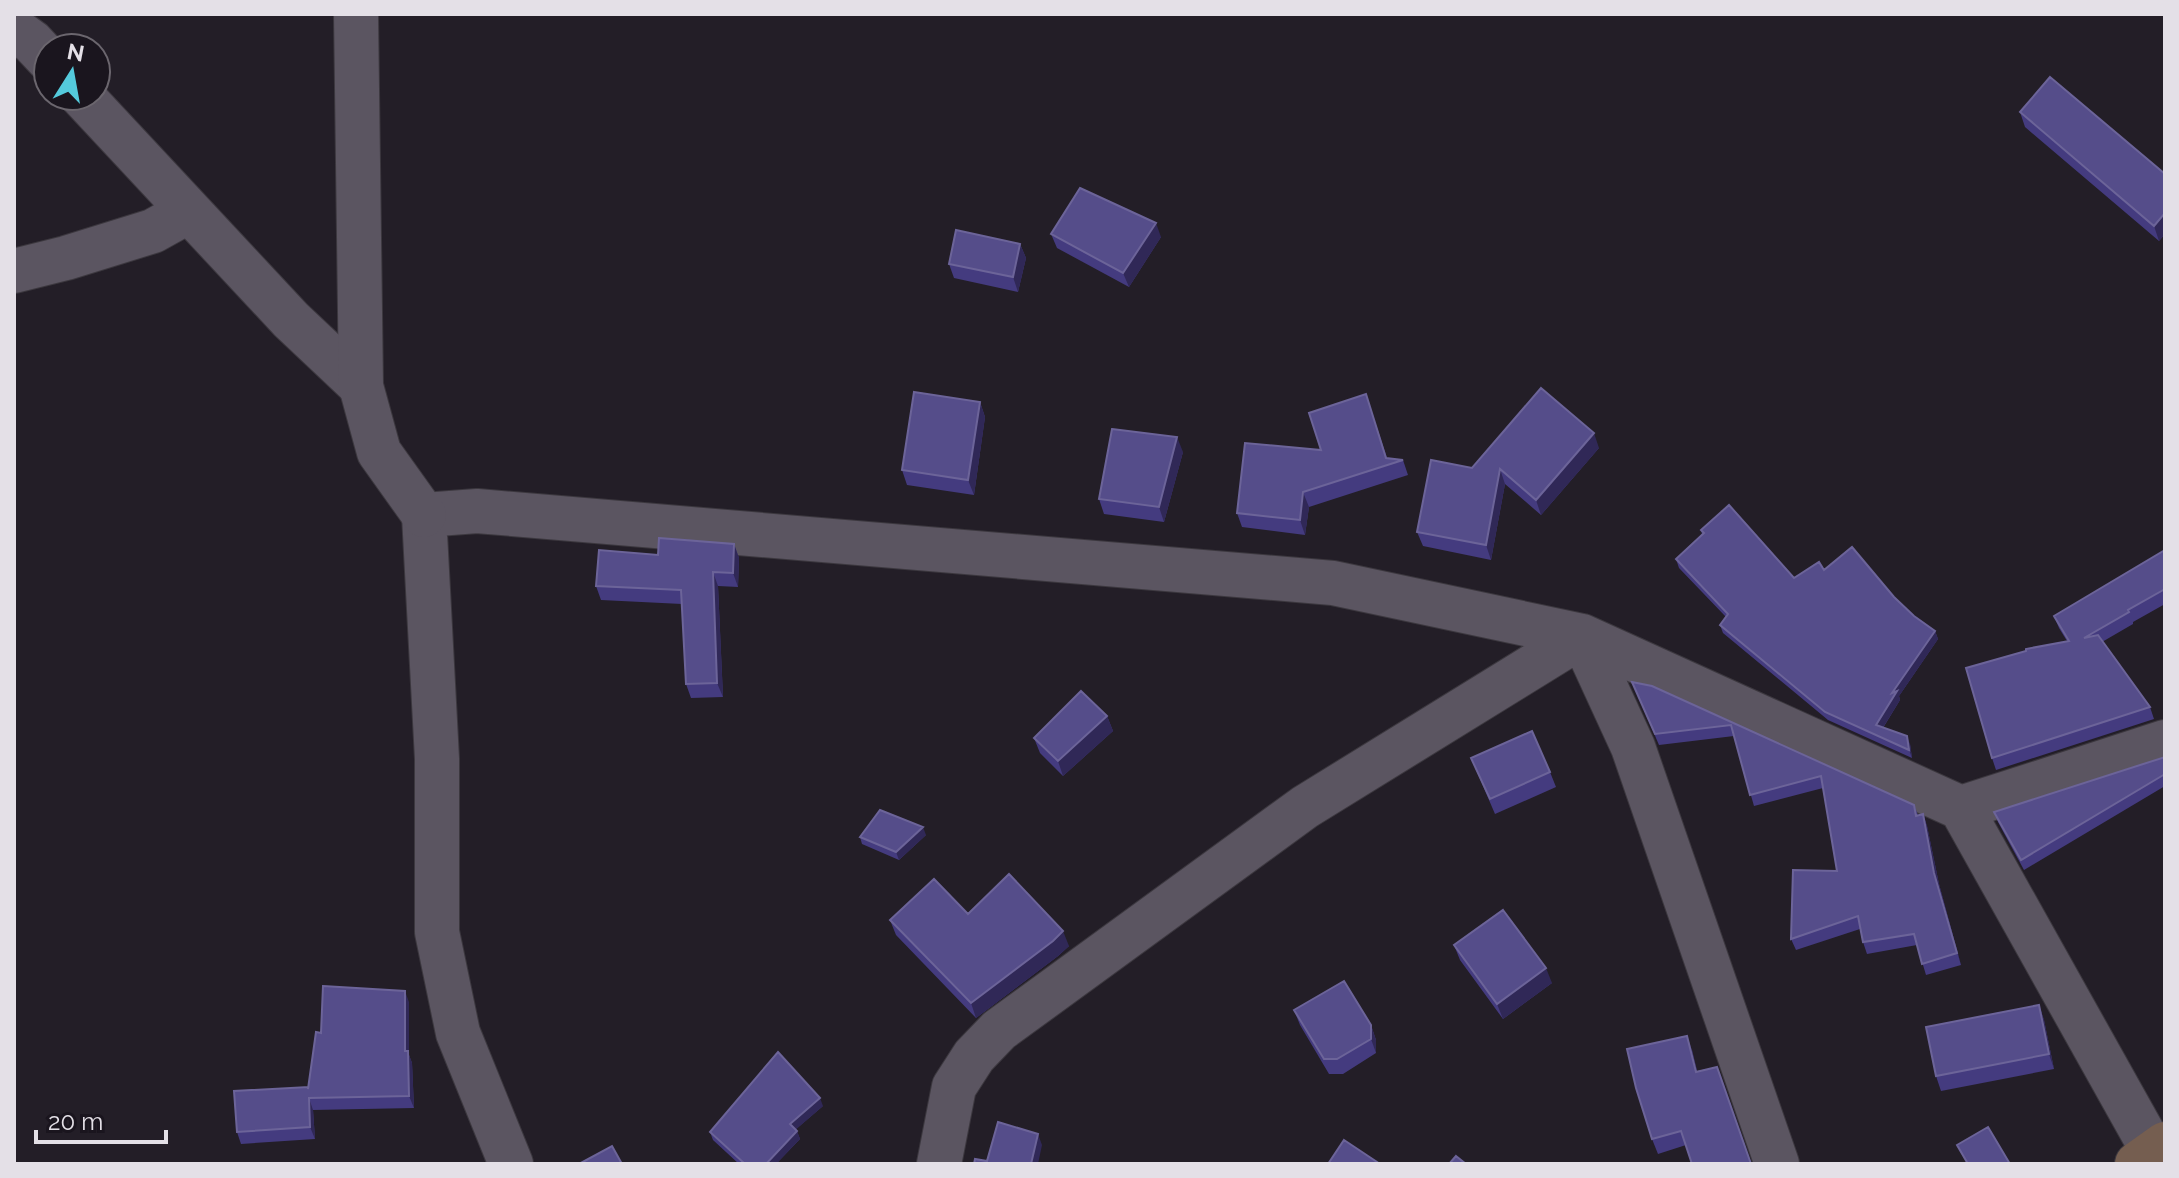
<svg xmlns="http://www.w3.org/2000/svg" width="2179" height="1178" font-family="Raleway,sans-serif">
<rect width="100%" height="100%" fill="#231e27"/>
<g fill="none" stroke-linecap="round" stroke-linejoin="round">
<defs>
<path id="minor" d="M14 29 32 42 48 59
M82 96 291 320 361 386
M14 271 66 258 153 231 189 211
M1961 808 2154 1153
M511 1164 458 1033 437 932V759L424 515 477 511 1333 583 1582 636 1961 808 2165 742
M939 1164 954 1087 974 1056 999 1030 1305 807 1582 636 1633 747 1777 1164"/>
<path id="tertiary" d="M356 14 361 386 379 452 424 515"/>
<path id="secondary" d="M2137 1164 2165 1144"/>
</defs>
<use href="#minor" stroke="#3c383f" stroke-width="46"/>
<use href="#tertiary" stroke="#3c383f" stroke-width="46"/>
<use href="#secondary" stroke="#3c383f" stroke-width="46"/>
<use href="#minor" stroke="#5b5561" stroke-width="44"/>
<use href="#tertiary" stroke="#5b5561" stroke-width="44"/>
<use href="#secondary" stroke="#755e50" stroke-width="44"/>
</g>
<path fill="#443b7f" d="M2020 112 2165 174V234L2159 241 2025 127Z
M1051 234 1161 237 1129 287 1057 248Z
M1020 244 1026 258 1018 292 954 278 949 264Z
M1366 394 1387 458 1403 460 1408 475 1309 507 1305 535 1242 527 1237 513 1321 450Z
M980 402 985 417 974 495 907 485 902 470Z
M1599 448 1541 515 1505 484 1491 560 1423 546 1417 532 1472 468Z
M1183 452 1164 522 1104 514 1099 499Z
M1701 530 1794 578 1824 570 1894 597 1914 616 1935 631 1938 639 1899 696 1900 700 1883 728 1910 744 1912 758 1828 720 1723 633 1720 625 1726 617 1679 568 1676 559 1702 534Z
M734 544 739 558 738 587 718 586 723 697 691 698 686 684 682 604 601 600 596 586 658 555Z
M2165 550V604L2133 622V624L2102 642 2150 707 2154 719 1996 770 1992 758 2067 641 2059 628 2054 616Z
M1632 682 1914 805 1918 815 1923 814 1927 826 1939 884 1961 965 1926 975 1917 945 1867 954 1863 942 1860 929 1796 950 1791 939 1837 871 1823 788 1754 806 1734 736 1659 745Z
M1107 716 1113 731 1063 776 1040 753 1034 738Z
M2165 757V786L2024 870 1998 822 1994 812Z
M1471 758 1550 772 1556 787 1495 814Z
M926 835 899 860 862 844 860 837Z
M968 914 1069 946 1058 956 976 1018 896 935 890 920Z
M1454 945 1552 983 1503 1019 1460 960Z
M409 1002V1055L412 1063 414 1108 313 1110 315 1139 241 1144 237 1132 308 1088 321 1033Z
M2039 1005 2044 1020 2054 1069 1941 1091 1936 1076Z
M1294 1010 1371 1025 1376 1040V1053L1343 1074H1329L1300 1025Z
M1692 1050 1697 1071 1717 1067 1751 1164 1686 1145 1658 1154 1652 1139Z
M823 1106 796 1129 800 1139 776 1164H739L713 1140 710 1132Z"/>
<path fill="#302857" d="M2165 213V234L2159 241 2154 226Z
M1156 223 1161 237 1129 287 1123 273Z
M1020 244 1026 258 1018 292 1013 277Z
M980 402 985 417 974 495 968 480Z
M1594 433 1599 448 1541 515 1536 500Z
M1177 437 1183 452 1164 522 1159 507Z
M1500 469 1505 484 1491 560 1486 545Z
M1303 492 1309 507 1305 535 1300 520Z
M734 544 739 558 738 587 733 573Z
M713 572 718 586 723 697 717 683Z
M1935 631 1938 639 1899 696 1900 700 1879 734 1876 725 1892 693Z
M1107 716 1113 731 1063 776 1058 761Z
M1907 736 1910 744 1912 758 1909 750Z
M1923 814 1927 826 1939 884 1961 965 1934 873Z
M923 827 926 835 899 860 896 852Z
M1063 931 1069 946 1058 956 976 1018 971 1003Z
M1546 968 1552 983 1503 1019 1497 1004Z
M405 991 409 1002V1055L412 1063 414 1108 409 1096 405 1051Z
M2039 1005 2044 1020 2054 1069 2049 1054Z
M1371 1025 1376 1040V1053L1371 1039Z
M1687 1036 1692 1050 1701 1086 1696 1072Z
M309 1098 313 1110 315 1139 310 1127Z
M820 1098 823 1106 793 1132 790 1124Z
M797 1131 800 1139 776 1164H766Z
M1038 1134 1042 1145 1038 1164H1031Z"/>
<path fill="#554d8a" stroke="#6c6499" stroke-width="2" d="M2050 77 2165 174V213L2154 226 2020 112Z
M1080 188 1156 223 1123 273 1051 234Z
M956 230 1020 244 1013 277 949 264Z
M1541 388 1594 433 1536 500 1500 469 1486 545 1417 532 1431 460 1472 468Z
M914 392 980 402 968 480 902 470Z
M1366 394 1386 458 1403 460 1303 492 1300 520 1237 513 1245 443 1321 450 1309 413Z
M1112 429 1177 437 1159 507 1099 499Z
M1729 505 1794 578 1819 562 1824 570 1852 547 1894 597 1914 616 1935 631 1892 693 1897 691 1876 725 1907 736 1909 750 1825 712 1720 625 1728 614 1676 559 1704 533 1701 530Z
M659 538 734 544 733 573 713 572 717 683 686 684 681 590 596 586 599 550 658 555Z
M2165 550V589L2128 610 2129 612 2084 638 2098 635 2150 707 1992 758 1966 668 2026 651V649L2069 641 2054 616Z
M1632 682 1652 686 1914 805 1916 816 1923 814 1934 873 1957 953 1922 964 1914 934 1863 942 1858 916 1791 939 1793 870 1837 871 1821 776 1750 795 1731 725 1655 734Z
M1081 691 1107 716 1058 761 1034 738Z
M1532 731 1550 772 1490 799 1471 758Z
M2165 757V774L2021 860 1994 812Z
M880 810 923 827 896 852 860 837Z
M1009 874 1063 931 1053 941 971 1003 890 920 934 879 968 914Z
M1503 910 1546 968 1497 1004 1454 945Z
M1344 981 1371 1025V1039L1337 1059H1324L1294 1010Z
M323 986 405 991V1051H408L409 1096 309 1098 310 1127 237 1132 234 1091 308 1087V1089L316 1032 321 1033Z
M2039 1005 2049 1054 1936 1076 1926 1027Z
M1687 1036 1696 1072 1717 1067 1751 1164H1692L1681 1131 1652 1139 1636 1088 1627 1049Z
M778 1052 820 1098 790 1124 797 1131 766 1164H745L710 1132Z
M998 1122 1038 1134 1031 1164H974L975 1159 987 1161Z
M1988 1127 2010 1164H1968L1957 1145Z
M1344 1140 1380 1164H1328Z
M612 1146 622 1164H579Z
M1456 1156 1466 1164H1449Z"/>
<rect width="2179" height="1178" fill="none" stroke="#e4e0e7" stroke-width="32"/>
<g transform="translate(72 72) rotate(11)"><circle r="38" fill="#1a151e" stroke="#6b666e" stroke-width="2"/>
<path d="M0-6L14 30L0 20L-14 30Z" fill="#54cadc"/>
<text y="-12" font-size="22" font-weight="bold" text-anchor="middle" fill="#e4e0e7">N</text>
</g>
<path d="M36 1130v12h130v-12" fill="none" stroke="#e4e0e7" stroke-width="4"/>
<text x="48" y="1130" font-size="24" fill="#e4e0e7" stroke="#1a151e" stroke-width="6" paint-order="stroke">20 m</text>
</svg>
